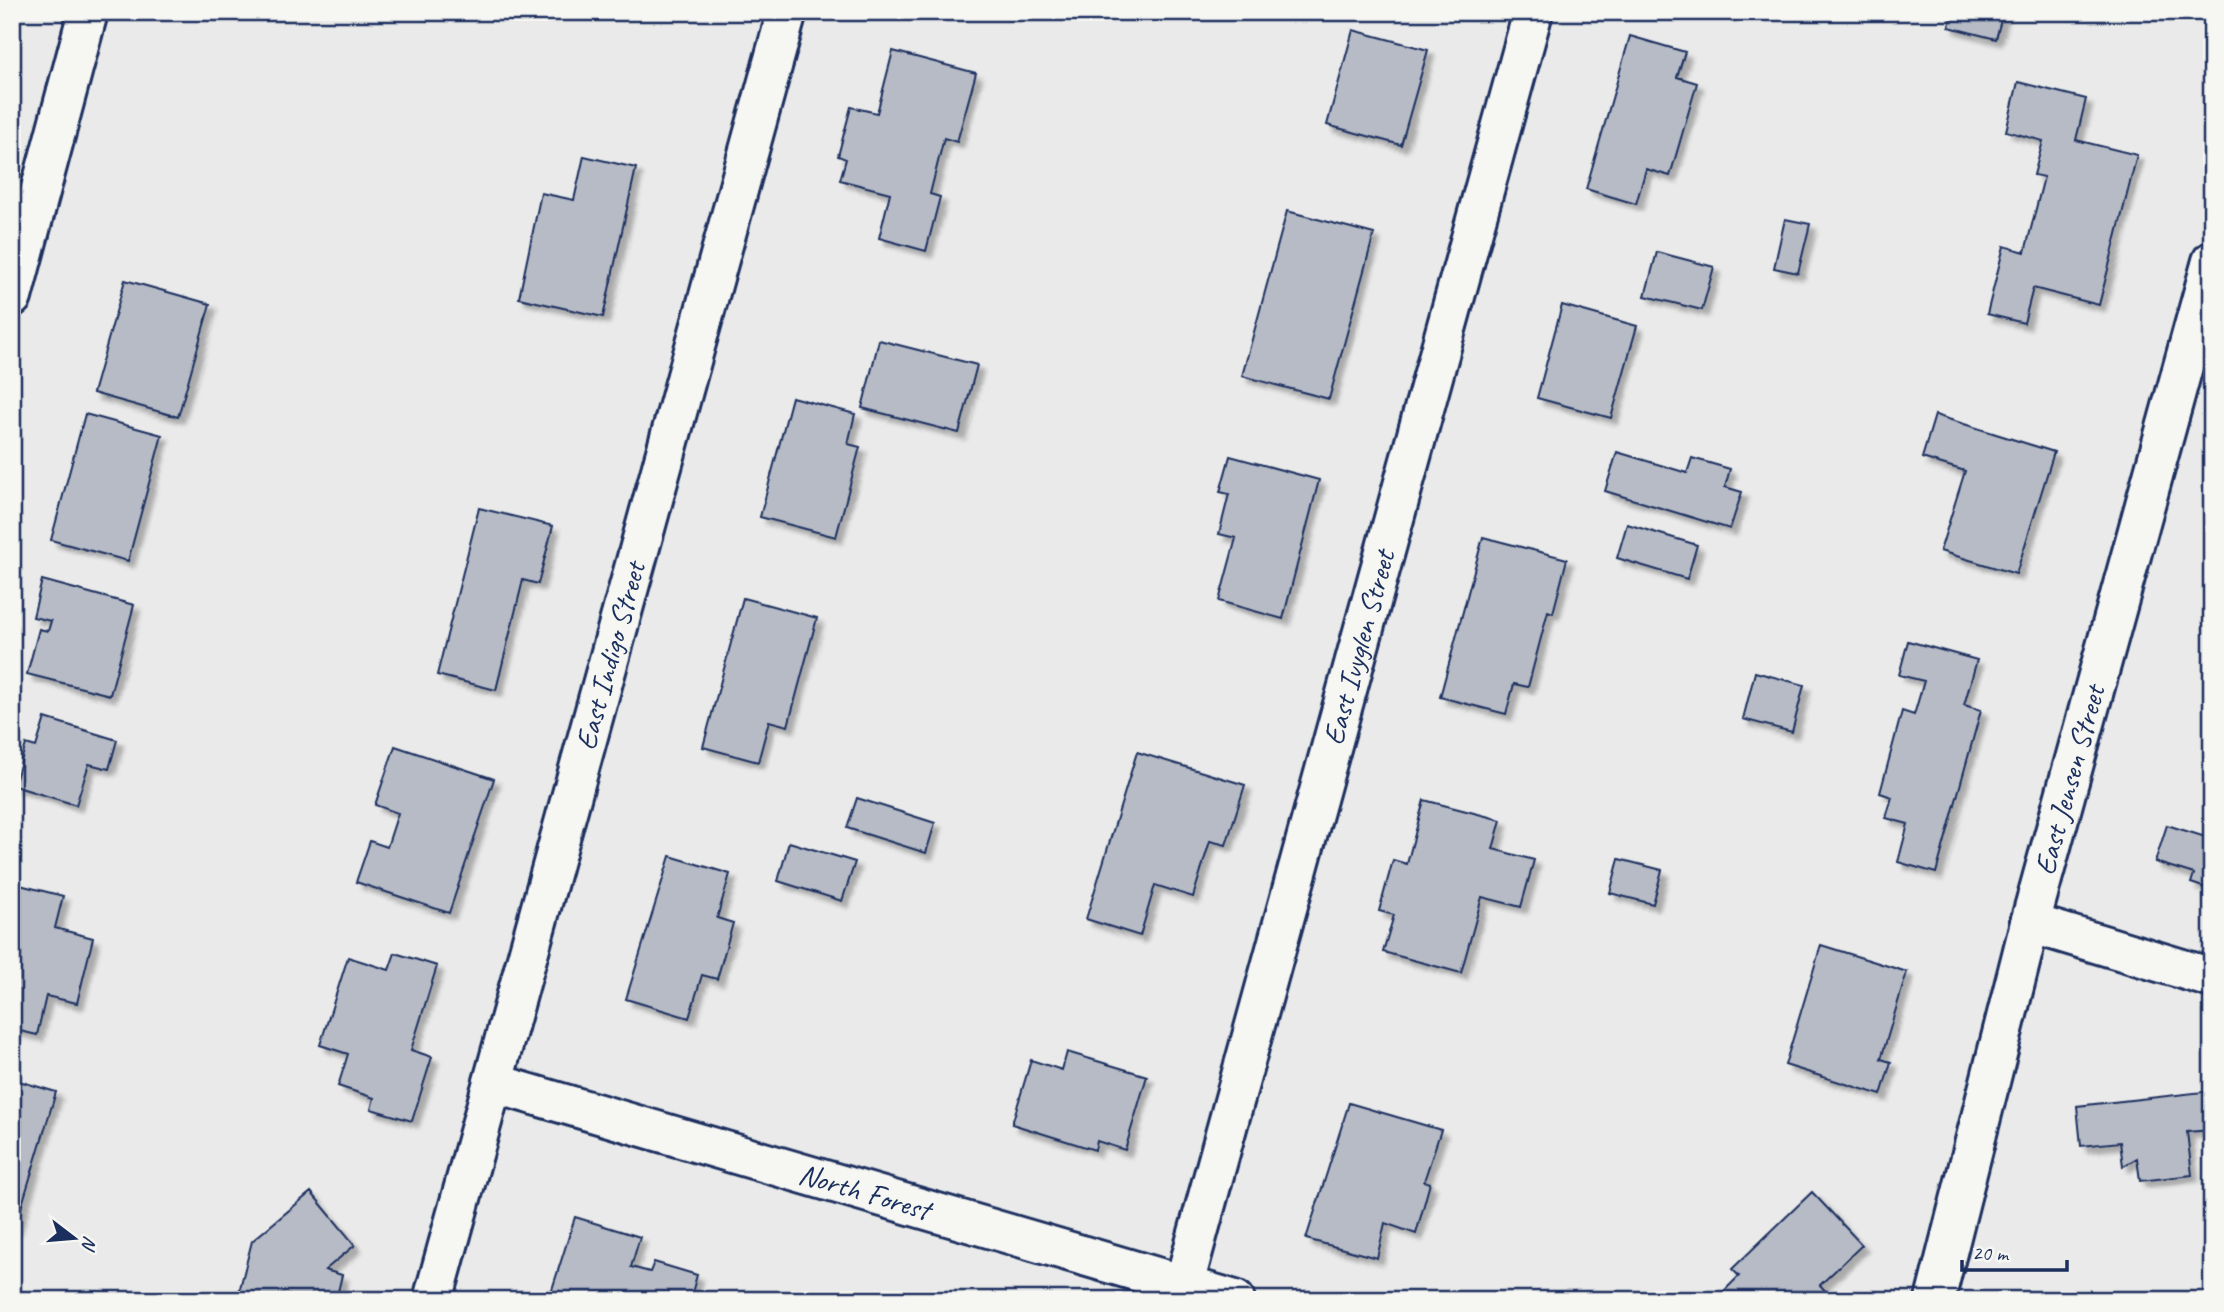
<svg xmlns="http://www.w3.org/2000/svg" width="2224" height="1312" font-family="Caveat,sans-serif">
<defs>
<filter id="shadow"><feDropShadow dx="6" dy="6" stdDeviation="2" flood-color="#0004"/></filter>
</defs>
<rect width="100%" height="100%" fill="#e9eae9"/>
<filter id="ink" filterUnits="userSpaceOnUse"><feTurbulence type="fractalNoise" baseFrequency=".0143" numOctaves="2"/><feDisplacementMap in="SourceGraphic" scale="14" xChannelSelector="R" yChannelSelector="G"/><feConvolveMatrix kernelMatrix="1 2 1 2 8 2 1 2 1" color-interpolation-filters="sRGB"/></filter>
<g filter="url(#ink)">
<path fill="#b6bbc6" stroke="#1b2f5e" stroke-width="2" filter="url(#shadow)" d="M1952 12H2003L1996 39 1949 27Z
M1353 30 1428 50 1401 145 1327 125Z
M1630 36 1685 52 1677 77 1697 83 1670 176 1646 169 1636 204 1586 189Z
M893 51 976 73 957 142 944 138 930 194 940 197 926 251 879 238 890 193 840 180 846 159 838 156 851 107 877 113Z
M2018 82 2086 99 2076 140 2137 155 2099 305 2033 288 2024 323 1987 314 2004 246 2025 252 2044 177 2034 175 2043 141 2006 131Z
M584 156 636 168 603 317 519 298 541 193 574 200Z
M1287 211 1374 234 1329 399 1242 376Z
M1785 219 1810 224 1798 273 1774 268Z
M1657 252 1714 267 1702 310 1645 296Z
M125 280 210 304 178 417 93 393Z
M1562 305 1637 326 1611 418 1537 398Z
M879 340 977 365 959 433 862 408Z
M792 397 855 414 848 444 860 447 836 537 760 517Z
M85 414 162 435 128 561 51 540Z
M1935 415 2054 452 2016 574 1940 551 1965 471 1922 458Z
M1617 452 1687 473 1692 458 1730 469 1725 487 1742 492 1730 529 1605 491Z
M1230 456 1319 480 1283 619 1219 601 1236 538 1219 534 1229 494 1220 492Z
M479 508 553 526 538 584 523 580 496 690 437 675Z
M1627 524 1697 545 1687 579 1617 558Z
M1483 537 1567 559 1553 613 1548 611 1528 687 1514 684 1506 714 1440 697Z
M42 580 134 605 110 695 27 674 39 629 48 631 51 621 33 617Z
M743 598 817 618 788 726 769 721 758 762 703 747Z
M1908 641 1977 660 1964 705 1981 710 1936 873 1898 862 1908 824 1886 818 1892 797 1880 793 1902 711 1914 715 1924 681 1899 675Z
M1755 672 1804 685 1792 732 1743 719Z
M45 718 117 740 109 769 89 764 76 805 14 786 26 744 36 747Z
M395 746 494 779 449 913 356 882 370 841 387 847 398 813 375 805Z
M1137 752 1245 785 1226 845 1210 841 1193 897 1155 885 1140 936 1086 919Z
M857 798 935 823 926 853 847 828Z
M1424 800 1501 820 1493 849 1534 860 1521 907 1482 897 1461 973 1383 952 1394 915 1379 911 1393 860 1407 864Z
M2167 825 2212 839V890L2191 883 2194 874 2155 862Z
M789 842 855 862 842 901 778 881Z
M670 856 730 874 717 918 733 923 717 979 702 975 689 1018 626 999Z
M1619 859 1662 870 1653 904 1610 893Z
M12 883 63 896 55 928 93 938 77 1003 46 996 37 1035 12 1029Z
M1821 945 1907 972 1881 1059 1891 1062 1881 1095 1785 1065Z
M395 953 437 966 411 1050 432 1057 412 1121 371 1109 374 1098 338 1086 348 1054 320 1045 348 957 389 970Z
M1067 1052 1147 1076 1125 1150 1097 1141 1095 1150 1012 1124 1031 1060 1062 1070Z
M12 1079 56 1092 15 1228 12 1227Z
M2212 1091V1130L2187 1132 2192 1175 2140 1181 2137 1158 2123 1166 2120 1142 2081 1146 2077 1106Z
M1349 1103 1441 1130 1424 1181 1430 1183 1416 1234 1385 1223 1377 1258 1306 1239Z
M311 1192 355 1245 325 1270 342 1275 336 1300H237L252 1241Z
M1812 1192 1862 1245 1820 1285 1828 1294 1823 1300H1715L1739 1276 1732 1269Z
M575 1217 640 1237 631 1267 650 1272 654 1262 697 1275 690 1300 549 1299Z"/>
<g fill="none" stroke-linecap="round" stroke-linejoin="round">
<defs>
<g id="minor">
<path d="M12 297 88 12"/>
<path d="M2030 923 2212 978"/>
<path id="s1" d="M493 1083 1235 1300"/>
<path id="s2" d="M1184 1284 1533 12"/>
<path id="s3" d="M433 1300 787 12"/>
<path id="s4" d="M1935 1300 2030 923 2212 261"/>
</g>
</defs>
<use href="#minor" stroke="#1b2f5e" stroke-width="44"/>
<use href="#minor" stroke="#f6f6f2" stroke-width="38"/>
</g>
</g>
<g text-anchor="middle" stroke-width="5" stroke-linejoin="round" paint-order="stroke">
<g font-size="30" fill="#1b2f5e" stroke="#f6f6f2">
<text dy="10" stroke="none"><textPath href="#s2" startOffset="660">East Ivyglen Street</textPath></text>
<text dy="10" stroke="none"><textPath href="#s3" startOffset="668">East Indigo Street</textPath></text>
<text dy="10" stroke="none"><textPath href="#s4" startOffset="537">East Jensen Street</textPath></text>
<text dy="10" stroke="none"><textPath href="#s1" startOffset="387">North Forest</textPath></text>
</g>
</g>
<rect width="2224" height="1312" fill="none" stroke="#f6f6f2" stroke-width="42"/>
<rect x="21" y="21" width="2182" height="1270" fill="none" stroke="#1b2f5e" stroke-width="2.5" filter="url(#ink)"/>
<g transform="translate(74 1238) rotate(106)" stroke="#f6f6f2" stroke-width="5" paint-order="stroke">
<path d="M0-5L12 26L0 18L-12 26Z" fill="#1b2f5e"/>
<text y="-10" font-size="19" font-weight="bold" text-anchor="middle" fill="#1b2f5e">N</text>
</g>
<path d="M1962 1260v10h105v-10" fill="none" stroke="#1b2f5e" stroke-width="3.5"/>
<text x="1972" y="1260" font-size="21" fill="#1b2f5e" stroke="#f6f6f2" stroke-width="5" paint-order="stroke">20 m</text>
</svg>
